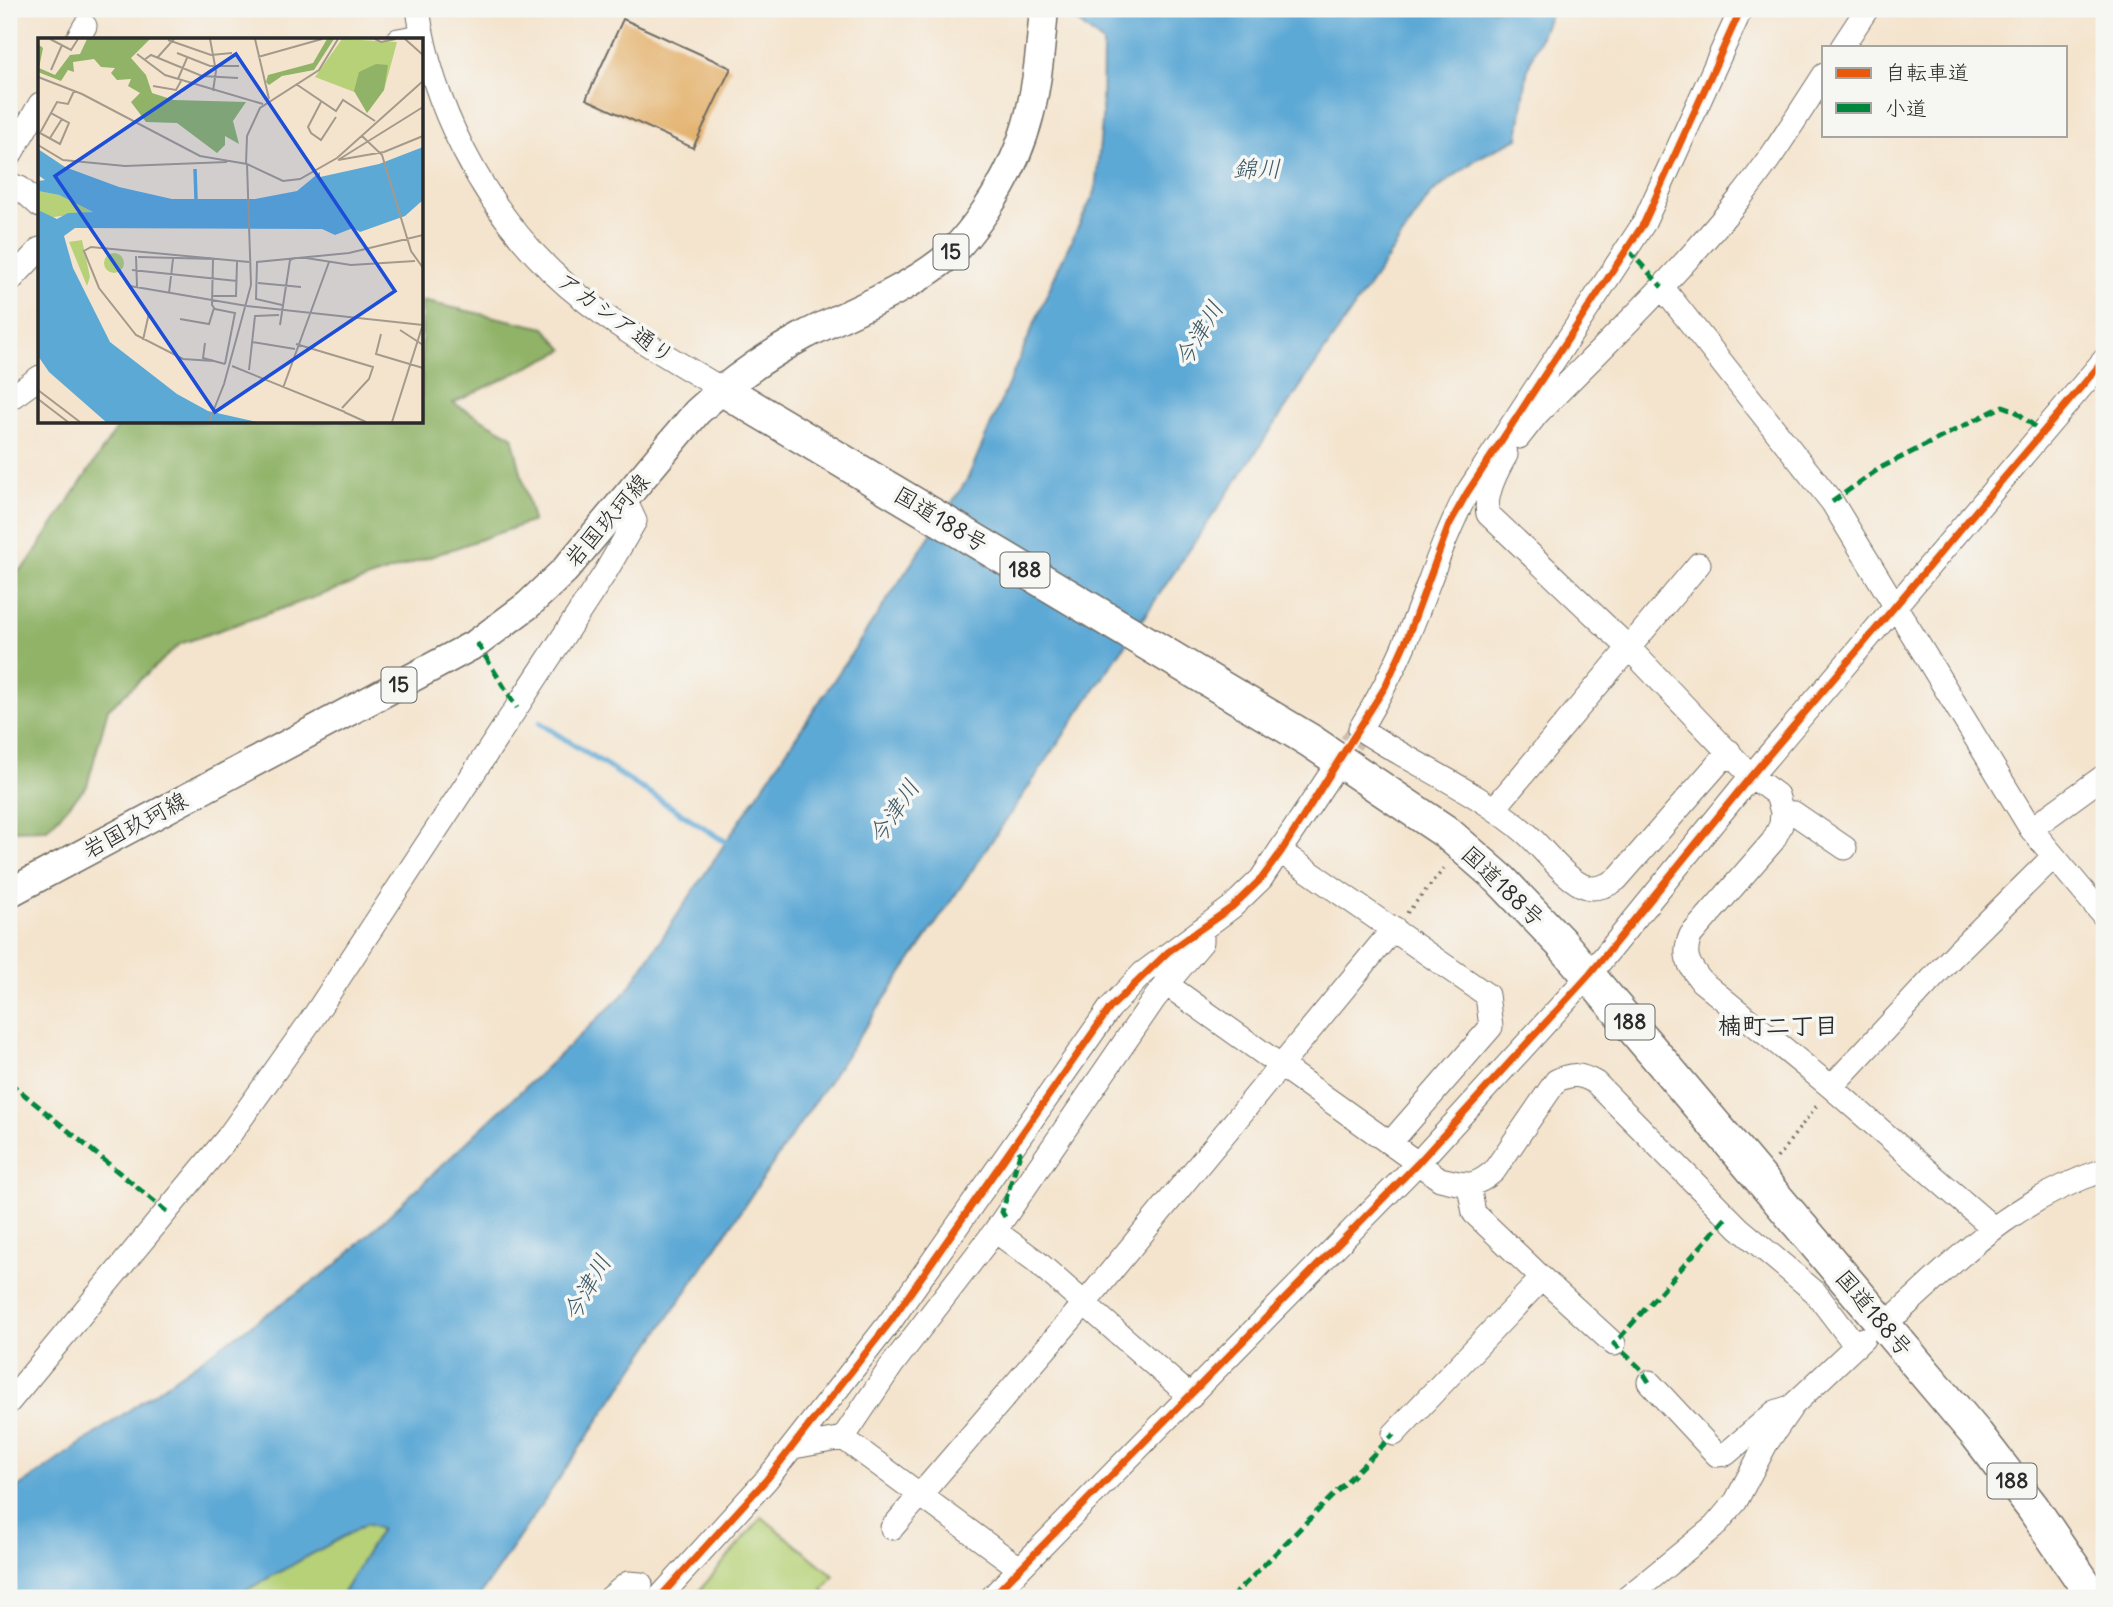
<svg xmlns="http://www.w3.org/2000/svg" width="2113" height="1607" font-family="Delius,'Klee One',sans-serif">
<rect width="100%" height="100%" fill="#f6f6f2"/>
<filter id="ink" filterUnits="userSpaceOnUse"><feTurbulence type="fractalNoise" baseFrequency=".0143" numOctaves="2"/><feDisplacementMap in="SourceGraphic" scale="14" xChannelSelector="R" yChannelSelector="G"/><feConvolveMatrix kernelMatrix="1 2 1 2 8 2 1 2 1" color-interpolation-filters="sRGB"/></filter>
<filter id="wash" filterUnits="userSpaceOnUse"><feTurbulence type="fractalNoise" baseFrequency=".00686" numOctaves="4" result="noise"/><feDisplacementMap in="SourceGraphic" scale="28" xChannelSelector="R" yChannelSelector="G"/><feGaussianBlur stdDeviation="1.57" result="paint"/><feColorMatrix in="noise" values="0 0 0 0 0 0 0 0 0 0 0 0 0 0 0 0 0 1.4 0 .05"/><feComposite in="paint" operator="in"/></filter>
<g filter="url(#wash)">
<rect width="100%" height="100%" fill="#f4e4cd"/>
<path fill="#b6d177" stroke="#707e51" stroke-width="2" d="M762 1517 834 1576 823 1590 834 1598H693Z
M366 1524 381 1529 340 1598H232Z"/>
<path fill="#90b368" stroke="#5e6f4a" stroke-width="2" d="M422 301 545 328 564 350 453 403 512 436 533 521 180 644 108 709 87 786 47 829 9 830V579L27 564 121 422H422Z"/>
<path fill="#5da9d5" stroke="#446a80" stroke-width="2" d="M1073 9H1552L1528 67 1518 138 1478 158 1431 194 478 1598H340L381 1529 366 1524 232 1598H9V1494L334 1267 626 992 967 480 1060 264 1095 192 1102 122 1103 43 1073 18Z"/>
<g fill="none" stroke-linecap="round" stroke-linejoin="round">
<path stroke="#5da9d5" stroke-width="6" d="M540 723 726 842"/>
</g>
<g id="blocks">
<path fill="#e4b36f" d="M623 19 731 68 693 148 586 99Z"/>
</g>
</g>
<g filter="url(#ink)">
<use href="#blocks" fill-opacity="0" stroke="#716c64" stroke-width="2"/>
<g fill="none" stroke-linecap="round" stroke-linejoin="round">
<path stroke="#ccbfad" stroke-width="23" stroke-dasharray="23 11" stroke-linecap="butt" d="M1332 772 1360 729"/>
<defs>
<path id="minor" d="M418 9C431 104 482 203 551 271 601 319 662 354 722 389
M77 40 85 26
M398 40 421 36
M1842 47 1867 9
M9 157 40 104
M9 184 20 188 40 206
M9 282 40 249
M1662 287 1832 502 2031 829 2104 916
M9 399 40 377
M1519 437 1537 414C1605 345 1675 278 1736 203 1769 163 1796 118 1824 75
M1506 455C1496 472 1484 495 1488 514L1629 648 1751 776 1777 795 1782 812 1794 813 1845 848
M1729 751 1617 879C1609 885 1596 890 1587 887 1567 882 1543 848 1527 834 1476 790 1416 766 1360 729 1378 699 1394 670 1407 638 1428 589 1442 540 1467 493L1644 223 1741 9
M1494 809 1699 564
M1782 812 1781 825 1773 841 1691 935C1682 955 1688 964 1701 981L1831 1087 1992 1227
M2031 829 2104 776
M1281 852 1487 995 1491 1027 1391 1142
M1166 984 1440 1179C1467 1185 1473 1189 1494 1171L1556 1081C1572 1073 1581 1074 1596 1083L1739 1228 1815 1292 1856 1346
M1831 1087 1957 952 2053 857
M995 1231 1036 1261 1191 1397
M1542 1278 1614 1344
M1899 1312C1968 1249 2013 1201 2104 1170
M1649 1382 1717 1455 1726 1454 1775 1412 1787 1408
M9 1402 228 1137 312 1019 605 573 635 521 625 500
M1394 1434 1542 1278 1474 1213 1469 1186
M843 1438 892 1365 995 1231 1155 998 1202 942V929
M794 1447 843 1438 1018 1567
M892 1528 1085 1303 1394 928
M610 1598 628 1583 641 1584 632 1598
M659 1598 767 1479 890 1322 1110 1008 1143 973 1232 907 1261 879 1330 775
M991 1598 1418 1163 1590 974 1751 776 2104 360
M1627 1598 1714 1527 1736 1501 1766 1444 1793 1405 1863 1339"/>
<path id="major" d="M9 893 477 643 528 605 565 570 697 412C729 382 766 356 805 335 850 312 901 293 941 262 959 248 973 229 986 210 1032 142 1037 89 1044 9"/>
<path id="highway" d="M722 389 1309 740 1446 832 1501 880 1562 944 1977 1435 2033 1508 2094 1598"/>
</defs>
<use href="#minor" stroke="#716c64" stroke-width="25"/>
<use href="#major" stroke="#716c64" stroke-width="31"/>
<use href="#highway" stroke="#716c64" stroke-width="36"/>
<path stroke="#716c64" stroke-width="3.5" stroke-dasharray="2 5" stroke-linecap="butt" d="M1407 913 1447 865
M1777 1158 1818 1104"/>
<use href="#minor" stroke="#fff" stroke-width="23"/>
<use href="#major" stroke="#fff" stroke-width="28"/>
<use href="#highway" stroke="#fff" stroke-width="33"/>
<path stroke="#00873e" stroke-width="5" stroke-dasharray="10 5" stroke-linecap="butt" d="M1628 250 1662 287
M1832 502 1880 468 2003 406 2014 410 2043 433
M477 643 517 708
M9 1082 167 1212
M1005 1217 1002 1212 1020 1153 1016 1146
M1649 1382 1640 1368 1614 1344 1727 1217
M1231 1598 1394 1434"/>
<defs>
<path id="cycleway" d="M659 1598 767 1479 890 1322 1110 1008 1168 952 1232 907 1261 879 1281 852 1385 687 1408 636 1449 525 1467 493 1644 223 1741 9
M991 1598 1418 1163 1590 974 1751 776 2104 360"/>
</defs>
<use href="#cycleway" stroke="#f6f6f2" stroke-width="11"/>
<use href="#cycleway" stroke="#e8590c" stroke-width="7"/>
</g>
</g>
<g text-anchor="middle" stroke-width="7" stroke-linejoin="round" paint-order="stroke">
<g fill="#f6f6f2" stroke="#686867" stroke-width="2">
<rect x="933.5" y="234.5" width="35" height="35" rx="5"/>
<rect x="1000.5" y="552.5" width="49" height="35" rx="5"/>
<rect x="381.5" y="667.5" width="35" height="35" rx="5"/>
<rect x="1605.5" y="1004.5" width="49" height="35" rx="5"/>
<rect x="1987.5" y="1463.5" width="49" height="35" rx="5"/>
</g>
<g font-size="21" font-weight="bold" fill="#2b2b2b">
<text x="951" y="259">15</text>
<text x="1025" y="577">188</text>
<text x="399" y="692">15</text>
<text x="1630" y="1029">188</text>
<text x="2012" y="1488">188</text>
</g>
<g font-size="23" fill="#2b2b2b" stroke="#f6f6f2">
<text transform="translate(616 318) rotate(36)" y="8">アカシア通り</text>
<text transform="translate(941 519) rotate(31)" y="8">国道188号</text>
<text transform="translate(607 520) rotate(-49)" y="8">岩国玖珂線</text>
<text transform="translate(135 825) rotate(-28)" y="8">岩国玖珂線</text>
<text transform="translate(1503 886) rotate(44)" y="8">国道188号</text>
<text transform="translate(1874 1313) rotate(50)" y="8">国道188号</text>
</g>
<g font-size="24" font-style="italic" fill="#3c5766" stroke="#f6f6f2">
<text x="1257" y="177">錦川</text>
<text transform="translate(1199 334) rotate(-59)" y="8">今津川</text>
<text transform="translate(894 812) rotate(-56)" y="8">今津川</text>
<text transform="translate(587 1288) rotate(-60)" y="8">今津川</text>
</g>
<g font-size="24" font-weight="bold" fill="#2b2b2b" stroke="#f6f6f2">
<text x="1778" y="1034">楠町二丁目</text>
</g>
</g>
<g transform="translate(38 38)">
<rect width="385" height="385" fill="#f4e4cd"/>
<path d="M304 1 359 4 346 52 329 75 319 55 277 39ZM0 153 21 157 55 174 8 180 0 172ZM44 202 52 239 49 248 31 204ZM66 225a10 10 0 1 1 20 0a10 10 0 1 1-20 0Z" fill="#b6d177"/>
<path d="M49 1H112L93 20 108 37 114 55 136 62 208 64 195 83 201 106 187 98V107L179 115 139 85 108 84 93 64 102 55 90 48 93 41 79 42 73 35 77 30 63 29 56 21 35 24 36 34 30 32 23 43 0 34V6L5 10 1 30 17 37 32 17 42 16ZM289 1H296L276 32 244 38 231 47 228 44 230 37 275 25ZM338 26 350 27 346 52 329 75 316 53 321 34Z" fill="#90b368"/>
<path d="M385 109V162L367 178 322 194 315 190 297 197 284 191 37 190 26 198 35 230 72 304 139 356 170 373 219 384H68L11 334 0 318V172L19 181 30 175 55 174 21 157 0 153V143L7 142 0 137V111L27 129 81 149 134 161H217L259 153 282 134V139L341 126Z" fill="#5da9d5"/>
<path fill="none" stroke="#5da9d5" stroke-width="3.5" d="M157 131 158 161"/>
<path fill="none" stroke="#a49a8c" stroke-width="2" d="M12 1 33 12 40 1M172 1 178 33 175 53M217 1 231 61M337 1 343 4 358 1M367 1 385 17M130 2 173 17 194 15M139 15 172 28H201M99 16 127 37 225 66M220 19 284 1M119 20 136 1M106 22 113 17 164 38 200 40M13 32 24 7M0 39 44 56 162 118 209 126 245 143 262 141 299 120 385 43M140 41 149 20M258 46 298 73 305 62 337 83M115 48 138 52 143 43M283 64 270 89 273 95 283 102 298 79M13 75 2 95 22 106 31 85 13 75 19 64 30 66 36 53M324 98 344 117 373 213 385 230M12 100 24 81M0 107 25 122 87 128 189 124M300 122 385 69M300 122 346 114 385 98M208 126 209 98 222 70 281 32 300 1M98 218 99 249M100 219 177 221M268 220 313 227 377 223M175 221 174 267 177 271 197 275 187 326M94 232 199 243M220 245 263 249M92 248 209 268 385 287M131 255 135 221M175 258H198L199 224M244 267 218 261 219 224 311 215 385 197M142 281 171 286 176 270M242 287 252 222 257 220M362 292 385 307M343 296 338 316 385 330M105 302 111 275M214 304 257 311M167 305 165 320 187 326M258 306 335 329 331 341 304 370M176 323 145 321 98 297 61 250 46 213 53 209 211 224M194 328 307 374M211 332 217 278 241 277M245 350 291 224M0 352 42 384M0 361 30 384M306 374 328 384M171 384 186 346 213 247 209 126M354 384 385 286"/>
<path fill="#1d4ed8" fill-opacity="0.15" stroke="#1d4ed8" stroke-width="3.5" d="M198 16 357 253 177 374 17 138Z"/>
<rect width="385" height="385" fill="none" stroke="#2b2b2b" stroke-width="3.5"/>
</g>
<rect width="2113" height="1607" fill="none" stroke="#f6f6f2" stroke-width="35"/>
<rect x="1822" y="46" width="245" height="91" fill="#f6f6f2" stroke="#a5a5a2" stroke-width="2"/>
<rect x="1836" y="68" width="35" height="10" fill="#e8590c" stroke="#a5a5a2" stroke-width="2"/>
<text x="1885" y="80" font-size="21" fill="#2b2b2b">自転車道</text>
<rect x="1836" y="103" width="35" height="10" fill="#00873e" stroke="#a5a5a2" stroke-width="2"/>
<text x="1885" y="116" font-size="21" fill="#2b2b2b">小道</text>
</svg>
